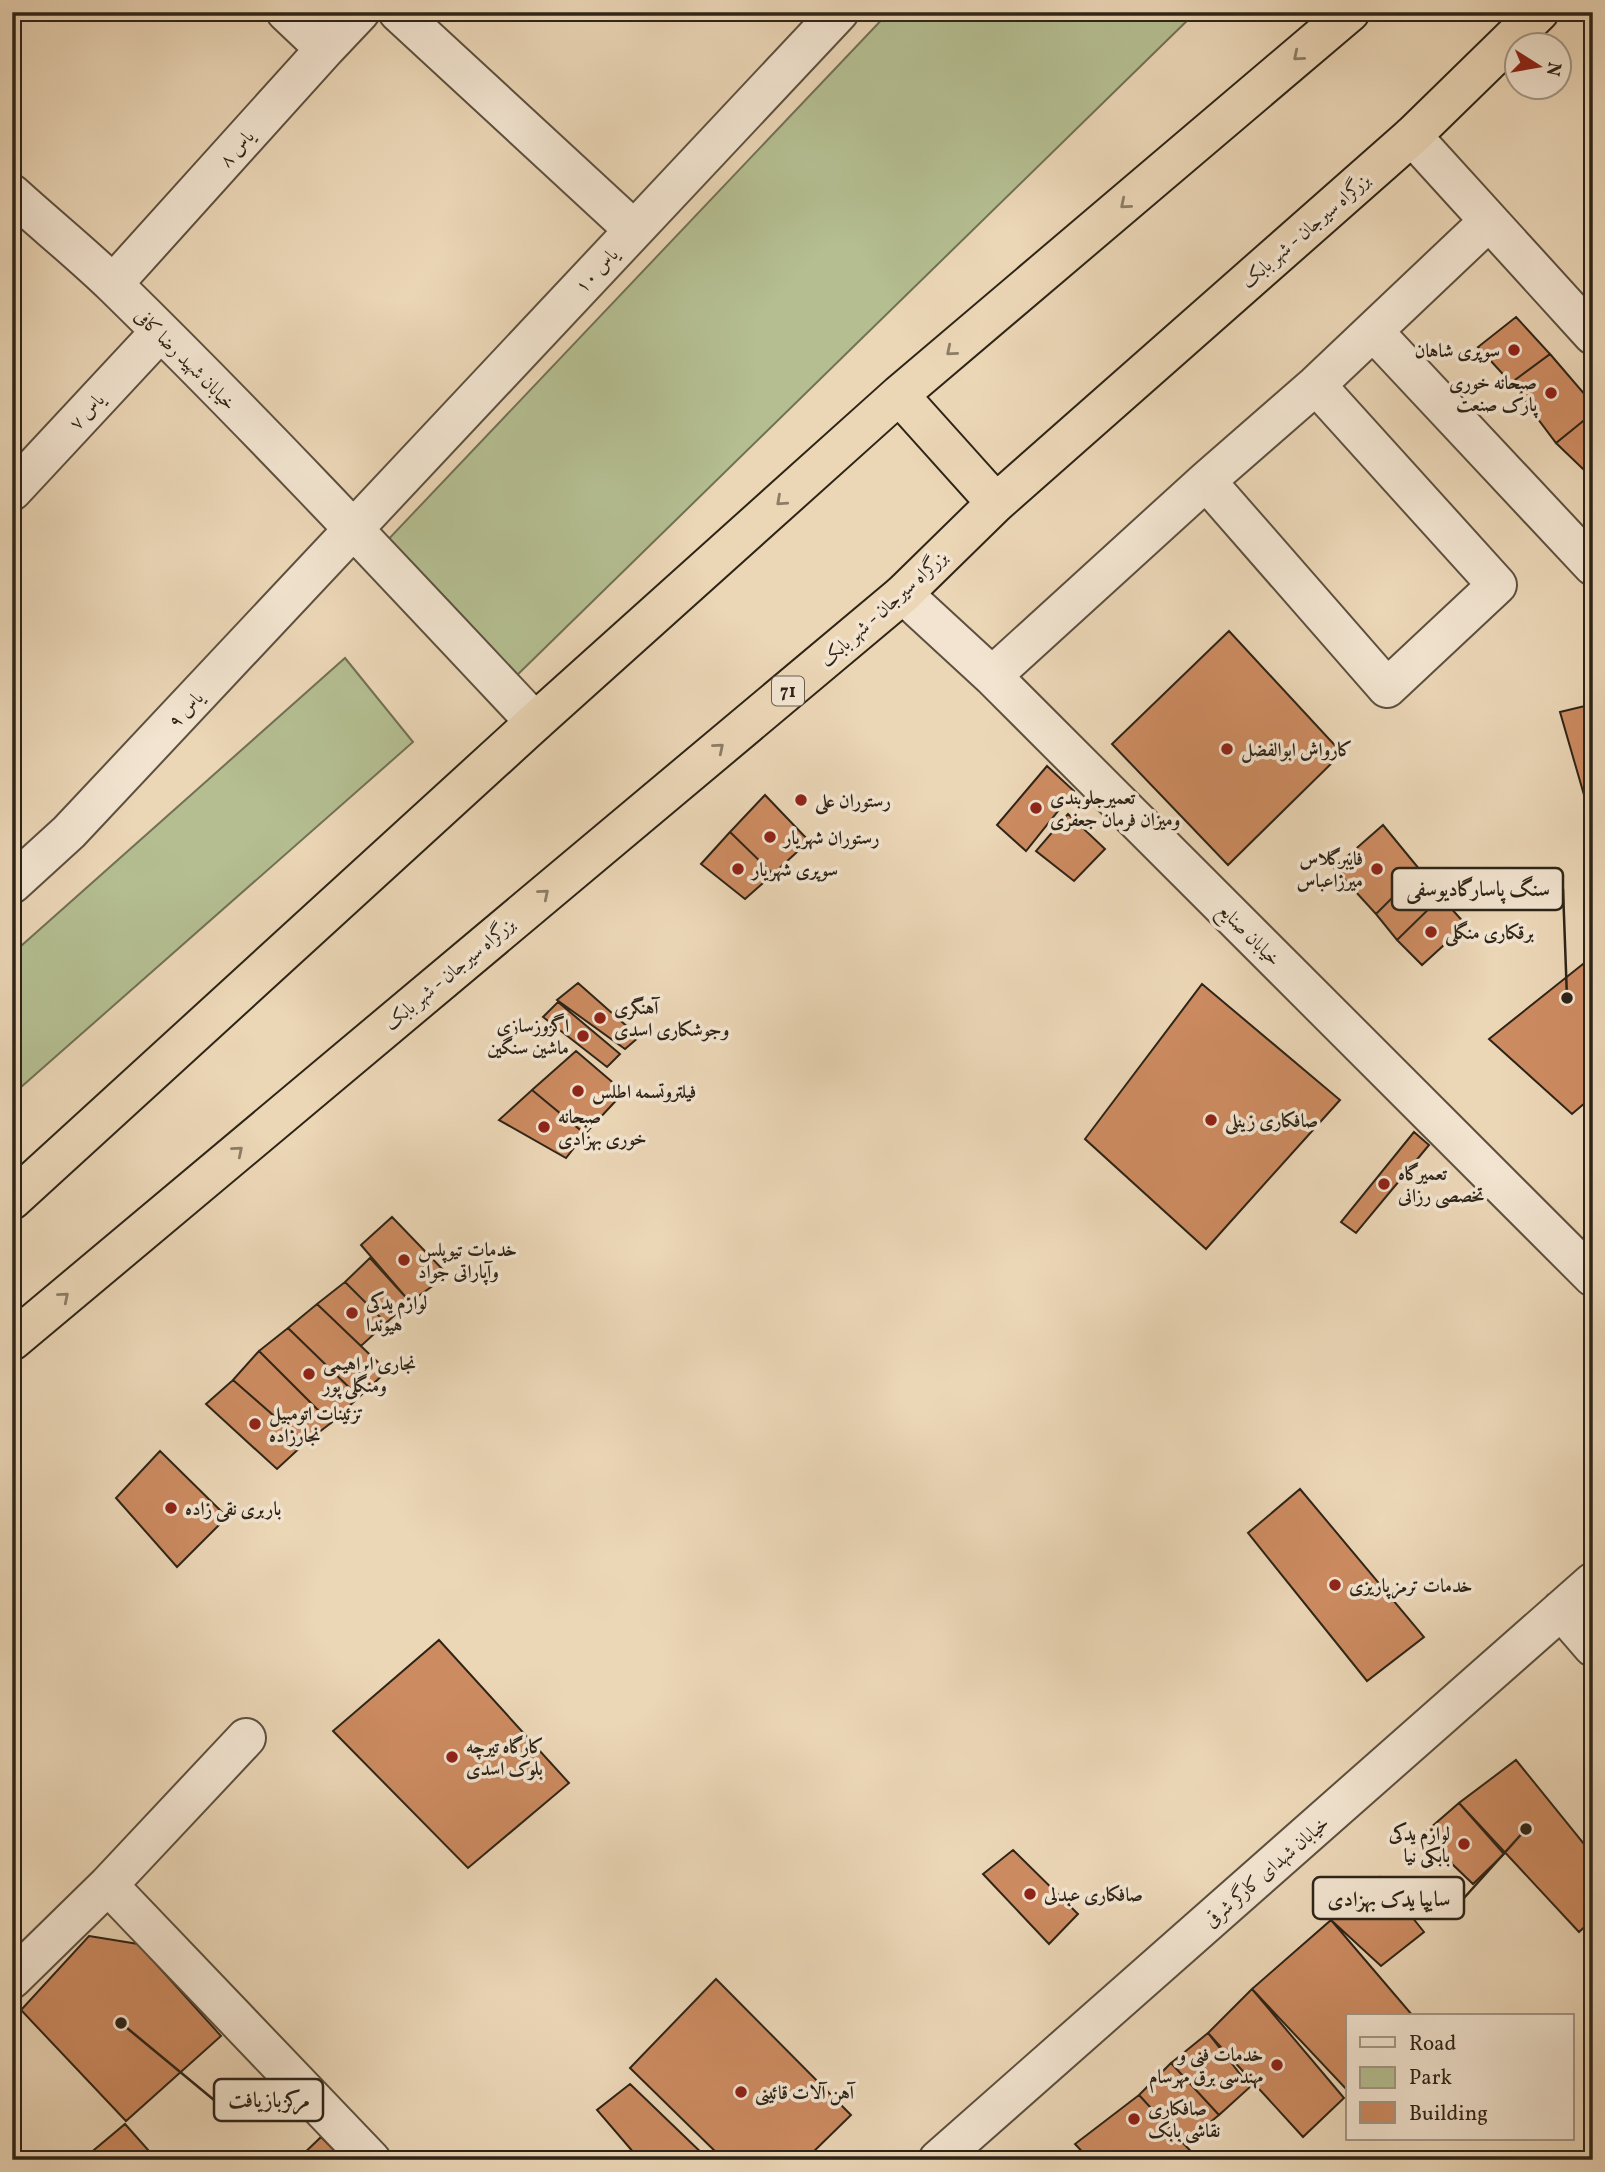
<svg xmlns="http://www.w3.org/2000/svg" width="1605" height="2172" font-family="Vollkorn,Amiri,serif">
<rect width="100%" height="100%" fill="#ebd6b6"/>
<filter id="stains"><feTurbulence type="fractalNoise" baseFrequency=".00286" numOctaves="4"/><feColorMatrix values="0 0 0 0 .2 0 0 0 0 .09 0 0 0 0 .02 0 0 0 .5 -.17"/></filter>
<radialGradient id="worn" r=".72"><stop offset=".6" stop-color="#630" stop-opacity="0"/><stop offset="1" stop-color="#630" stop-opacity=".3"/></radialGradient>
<path fill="#b4be91" stroke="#717154" stroke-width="2" d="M889 12H1196L510 682 383 545Z
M345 658 413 742 12 1095V954Z"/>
<path fill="#cd8b61" stroke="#2e2417" stroke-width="2" d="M1516 317 1550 354 1511 383 1478 347Z
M1550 354 1593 404V413L1556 443 1511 383Z
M1593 413V462L1584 470 1556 443Z
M1229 631 1342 753 1228 865 1112 744Z
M1593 704V826L1560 712Z
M1047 766 1074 791 1026 851 997 825Z
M765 795 809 841 773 874 730 832Z
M1068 814 1105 849 1074 881 1036 851Z
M1383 825 1420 870 1376 914 1334 868Z
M730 832 773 874 745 899 701 864Z
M1420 870 1441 897 1397 940 1376 914Z
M1441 897 1466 925 1422 965 1397 940Z
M1593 956V1096L1572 1114 1489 1039Z
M578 983 639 1037 625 1049 557 1000Z
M1202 984 1340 1100 1206 1249 1085 1139Z
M558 1002 620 1054 607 1067 543 1017Z
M576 1051 624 1092 585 1134 532 1090Z
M532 1090 585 1134 566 1158 499 1120Z
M1414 1132 1429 1145 1356 1233 1341 1222Z
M392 1217 448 1275 410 1302 361 1245Z
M370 1258 410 1302 386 1323 345 1282Z
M345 1282 386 1323 361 1346 317 1304Z
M317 1304 387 1371 359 1397 288 1328Z
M288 1328 359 1397 331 1423 259 1351Z
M259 1351 331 1423 305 1443 233 1380Z
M233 1380 305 1443 277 1469 206 1404Z
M160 1451 227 1517 177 1567 116 1498Z
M1300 1489 1424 1637 1367 1681 1248 1533Z
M439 1640 569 1783 468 1868 333 1731Z
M1516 1760 1593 1855V1919L1579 1932 1459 1803Z
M1459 1803 1504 1854 1473 1884 1422 1835Z
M1013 1850 1078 1914 1049 1944 983 1874Z
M1380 1877 1424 1932 1381 1966 1331 1920Z
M1331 1920 1413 2016H1348V2091L1252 1989Z
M89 1936 138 1944 221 2036 126 2121 21 2010Z
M716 1979 851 2115 805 2160H724L630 2068Z
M1252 1989 1344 2098 1303 2137 1208 2033Z
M1208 2033 1250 2087 1219 2115 1171 2063Z
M1171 2063 1219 2115 1184 2144 1139 2095Z
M630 2084 709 2160H640L597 2110Z
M1139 2095 1184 2144 1199 2160H1090L1075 2144Z
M125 2124 157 2160H82Z
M321 2137 344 2160H297Z"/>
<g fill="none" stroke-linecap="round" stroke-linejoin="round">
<defs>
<path id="minor" d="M286 12 325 49
M398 12 634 230
M1412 136 1593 335
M12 194C46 225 82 254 115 286 259 427 397 575 535 722
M113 284 325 49 360 12
M1373 331 1593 566
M1206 481 1387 688 1497 585 1316 385
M12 491 160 332
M903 594 992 676 1593 1277
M992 676 1206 481 1316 385 1489 221
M12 884 69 832 839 12
M1561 1610 1593 1647
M108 1885 371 2160
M12 1979 108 1885 246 1738
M938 2160 1593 1582"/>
<path id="trunk" d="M899 395 996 503
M12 1200 535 722 899 395 1350 12
M12 1341 903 594 996 503 1412 136 1539 12"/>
</defs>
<use href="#minor" stroke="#5d503f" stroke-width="42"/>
<use href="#trunk" stroke="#2e2417" stroke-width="42"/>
<use href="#minor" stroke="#f2e4d0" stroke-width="38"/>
<use href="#trunk" stroke="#ebd6b6" stroke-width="38"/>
</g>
<defs><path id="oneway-chevron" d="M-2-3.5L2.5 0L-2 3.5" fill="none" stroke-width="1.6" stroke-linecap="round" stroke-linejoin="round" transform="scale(1.75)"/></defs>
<g stroke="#8c7d66">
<use href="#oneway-chevron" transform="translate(1298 56) rotate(140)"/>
<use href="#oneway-chevron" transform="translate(1125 204) rotate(140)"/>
<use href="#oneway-chevron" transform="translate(951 351) rotate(140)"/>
<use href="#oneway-chevron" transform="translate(781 501) rotate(138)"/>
<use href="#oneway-chevron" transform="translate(719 748) rotate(-40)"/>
<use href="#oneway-chevron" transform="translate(544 894) rotate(-40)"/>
<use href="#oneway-chevron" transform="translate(238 1151) rotate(-40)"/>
<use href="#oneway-chevron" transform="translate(64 1297) rotate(-40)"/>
</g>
<g fill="#8f2418" stroke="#f2e4d0" stroke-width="2.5">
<circle cx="1514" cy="350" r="7"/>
<circle cx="1551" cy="393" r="7"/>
<circle cx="1227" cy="749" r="7"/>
<circle cx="801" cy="800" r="7"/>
<circle cx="1036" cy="808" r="7"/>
<circle cx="770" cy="837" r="7"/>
<circle cx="738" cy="869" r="7"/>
<circle cx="1377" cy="869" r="7"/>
<circle cx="1431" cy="932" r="7"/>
<circle cx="600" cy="1018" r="7"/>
<circle cx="583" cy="1036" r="7"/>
<circle cx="578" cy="1091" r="7"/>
<circle cx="1211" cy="1120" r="7"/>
<circle cx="544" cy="1127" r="7"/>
<circle cx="1384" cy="1184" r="7"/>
<circle cx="404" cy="1260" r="7"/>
<circle cx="352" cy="1313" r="7"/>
<circle cx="309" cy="1374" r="7"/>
<circle cx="255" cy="1424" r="7"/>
<circle cx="171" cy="1508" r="7"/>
<circle cx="1335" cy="1585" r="7"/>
<circle cx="452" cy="1757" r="7"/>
<circle cx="1464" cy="1844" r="7"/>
<circle cx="1030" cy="1894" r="7"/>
<circle cx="1277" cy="2065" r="7"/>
<circle cx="741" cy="2092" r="7"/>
<circle cx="1134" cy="2119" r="7"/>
</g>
<g text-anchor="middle" stroke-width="7" stroke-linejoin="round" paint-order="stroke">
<rect fill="#f2e4d0" stroke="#695e4e" stroke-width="2" x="772" y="676.5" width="32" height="29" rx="5"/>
<g font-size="18" font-weight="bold" fill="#2e2417">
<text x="788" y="697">71</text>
</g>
<g font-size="19" fill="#2e2417" stroke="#f2e4d0">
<text transform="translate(236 148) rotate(-48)" y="7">یاس ۸</text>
<text transform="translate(1305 230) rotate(-41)" y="7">بزرگراه سیرجان - شهر بابک</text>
<text transform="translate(596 270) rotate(-47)" y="7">یاس ۱۰</text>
<text transform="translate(186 359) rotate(45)" y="7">خیابان شهید رضا کافی</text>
<text transform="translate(86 411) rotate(-47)" y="7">یاس ۷</text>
<text transform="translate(883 608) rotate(-42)" y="7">بزرگراه سیرجان - شهر بابک</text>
<text transform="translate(185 709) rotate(-47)" y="7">یاس ۹</text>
<text transform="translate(1250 934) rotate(45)" y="7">خیابان صنایع</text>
<text transform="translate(449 973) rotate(-40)" y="7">بزرگراه سیرجان - شهر بابک</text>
<text transform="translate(1266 1871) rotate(-41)" y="7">خیابان شهدای کارگر شرقی</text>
</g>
<g font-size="19" font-weight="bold" fill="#2e2417" stroke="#f2e4d0" text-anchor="start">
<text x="1500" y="357" text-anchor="end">سوپری شاهان</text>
<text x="1537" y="389" text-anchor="end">صبحانه خوری<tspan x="1537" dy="22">پارک صنعت</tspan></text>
<text x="1241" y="756">کارواش ابوالفضل</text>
<text x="1050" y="804">تعمیرجلوبندی<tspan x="1050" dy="22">ومیزان فرمان جعفری</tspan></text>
<text x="815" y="807">رستوران علی</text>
<text x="784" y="844">رستوران شهریار</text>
<text x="1363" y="865" text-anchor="end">فایبرگلاس<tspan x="1363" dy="22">میرزاعباس</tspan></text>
<text x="752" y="876">سوپری شهریار</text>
<text x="1445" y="939">برقکاری منگلی</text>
<text x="614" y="1014">آهنگری<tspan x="614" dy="22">وجوشکاری اسدی</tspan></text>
<text x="569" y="1032" text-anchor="end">اگزوزسازی<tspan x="569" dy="22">ماشین سنگین</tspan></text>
<text x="592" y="1098">فیلتروتسمه اطلس</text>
<text x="558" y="1123">صبحانه<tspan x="558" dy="22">خوری بهزادی</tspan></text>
<text x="1225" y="1127">صافکاری زینلی</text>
<text x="1398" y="1180">تعمیرگاه<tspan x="1398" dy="22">تخصصی رزانی</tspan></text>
<text x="418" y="1256">خدمات تیوپلس<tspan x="418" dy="22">وآپاراتی جواد</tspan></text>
<text x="366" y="1309">لوازم یدکی<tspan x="366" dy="22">هیوندا</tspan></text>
<text x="323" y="1370">نجاری ابراهیمی<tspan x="323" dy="22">ومنگلی پور</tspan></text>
<text x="269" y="1420">تزئینات اتومبیل<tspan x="269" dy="22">نجارزاده</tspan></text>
<text x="185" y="1515">باربری نقی زاده</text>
<text x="1349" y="1592">خدمات ترمزپاریزی</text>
<text x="466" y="1753">کارگاه تیرچه<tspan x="466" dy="22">بلوک اسدی</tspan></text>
<text x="1450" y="1840" text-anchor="end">لوازم یدکی<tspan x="1450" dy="22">بابکی نیا</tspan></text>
<text x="1044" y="1901">صافکاری عبدلی</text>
<text x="1263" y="2061" text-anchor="end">خدمات فنی و<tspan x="1263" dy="22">مهندسی برق مهرسام</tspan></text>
<text x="755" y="2099">آهن آلات قائینی</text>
<text x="1148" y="2115">صافکاری<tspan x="1148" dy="22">نقاشی بابک</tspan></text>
</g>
</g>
<path fill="none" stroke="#2e2417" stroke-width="2.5" d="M1567 998L1563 889M1526 1829L1464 1898M121 2023L214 2100"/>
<g fill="#2e2417" stroke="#f2e4d0" stroke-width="2.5">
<circle cx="1567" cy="998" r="7"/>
<circle cx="1526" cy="1829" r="7"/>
<circle cx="121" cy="2023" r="7"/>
</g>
<g fill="#f2e4d0" stroke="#2e2417" stroke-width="2.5">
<rect x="1392" y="868" width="171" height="42" rx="7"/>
<rect x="1313" y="1877" width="151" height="42" rx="7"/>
<rect x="214" y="2079" width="109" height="42" rx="7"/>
</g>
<g font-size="21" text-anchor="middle" font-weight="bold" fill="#2e2417">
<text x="1478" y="896">سنگ پاسارگادیوسفی</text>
<text x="1389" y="1906">سایپا یدک بهزادی</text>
<text x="269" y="2107">مرکزبازیافت</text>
</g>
<rect width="1605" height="2172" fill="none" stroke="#ebd6b6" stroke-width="42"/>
<rect x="14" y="14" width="1577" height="2144" fill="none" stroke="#2e2417" stroke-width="3.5"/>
<rect x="21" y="21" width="1563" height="2130" fill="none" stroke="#2e2417" stroke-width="2"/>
<rect x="1346" y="2014" width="228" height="126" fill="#f2e4d0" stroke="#a49786" stroke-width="2"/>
<rect x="1360" y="2037" width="35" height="10" fill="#f2e4d0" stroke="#a49786" stroke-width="2"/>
<text x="1409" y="2050" font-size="21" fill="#2e2417">Road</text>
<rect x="1360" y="2067" width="35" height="21" fill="#b4be91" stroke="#a49786" stroke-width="2"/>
<text x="1409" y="2084" font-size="21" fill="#2e2417">Park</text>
<rect x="1360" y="2102" width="35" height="21" fill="#cd8b61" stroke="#a49786" stroke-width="2"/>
<text x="1409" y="2120" font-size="21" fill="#2e2417">Building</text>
<g transform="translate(1538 66) rotate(101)"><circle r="33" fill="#f2e4d0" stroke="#a49786" stroke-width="2"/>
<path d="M0-5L12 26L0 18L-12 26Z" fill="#8f2418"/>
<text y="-10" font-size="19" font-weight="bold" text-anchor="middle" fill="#2e2417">N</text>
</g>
<rect width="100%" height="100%" filter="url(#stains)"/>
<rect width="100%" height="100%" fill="url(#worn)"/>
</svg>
